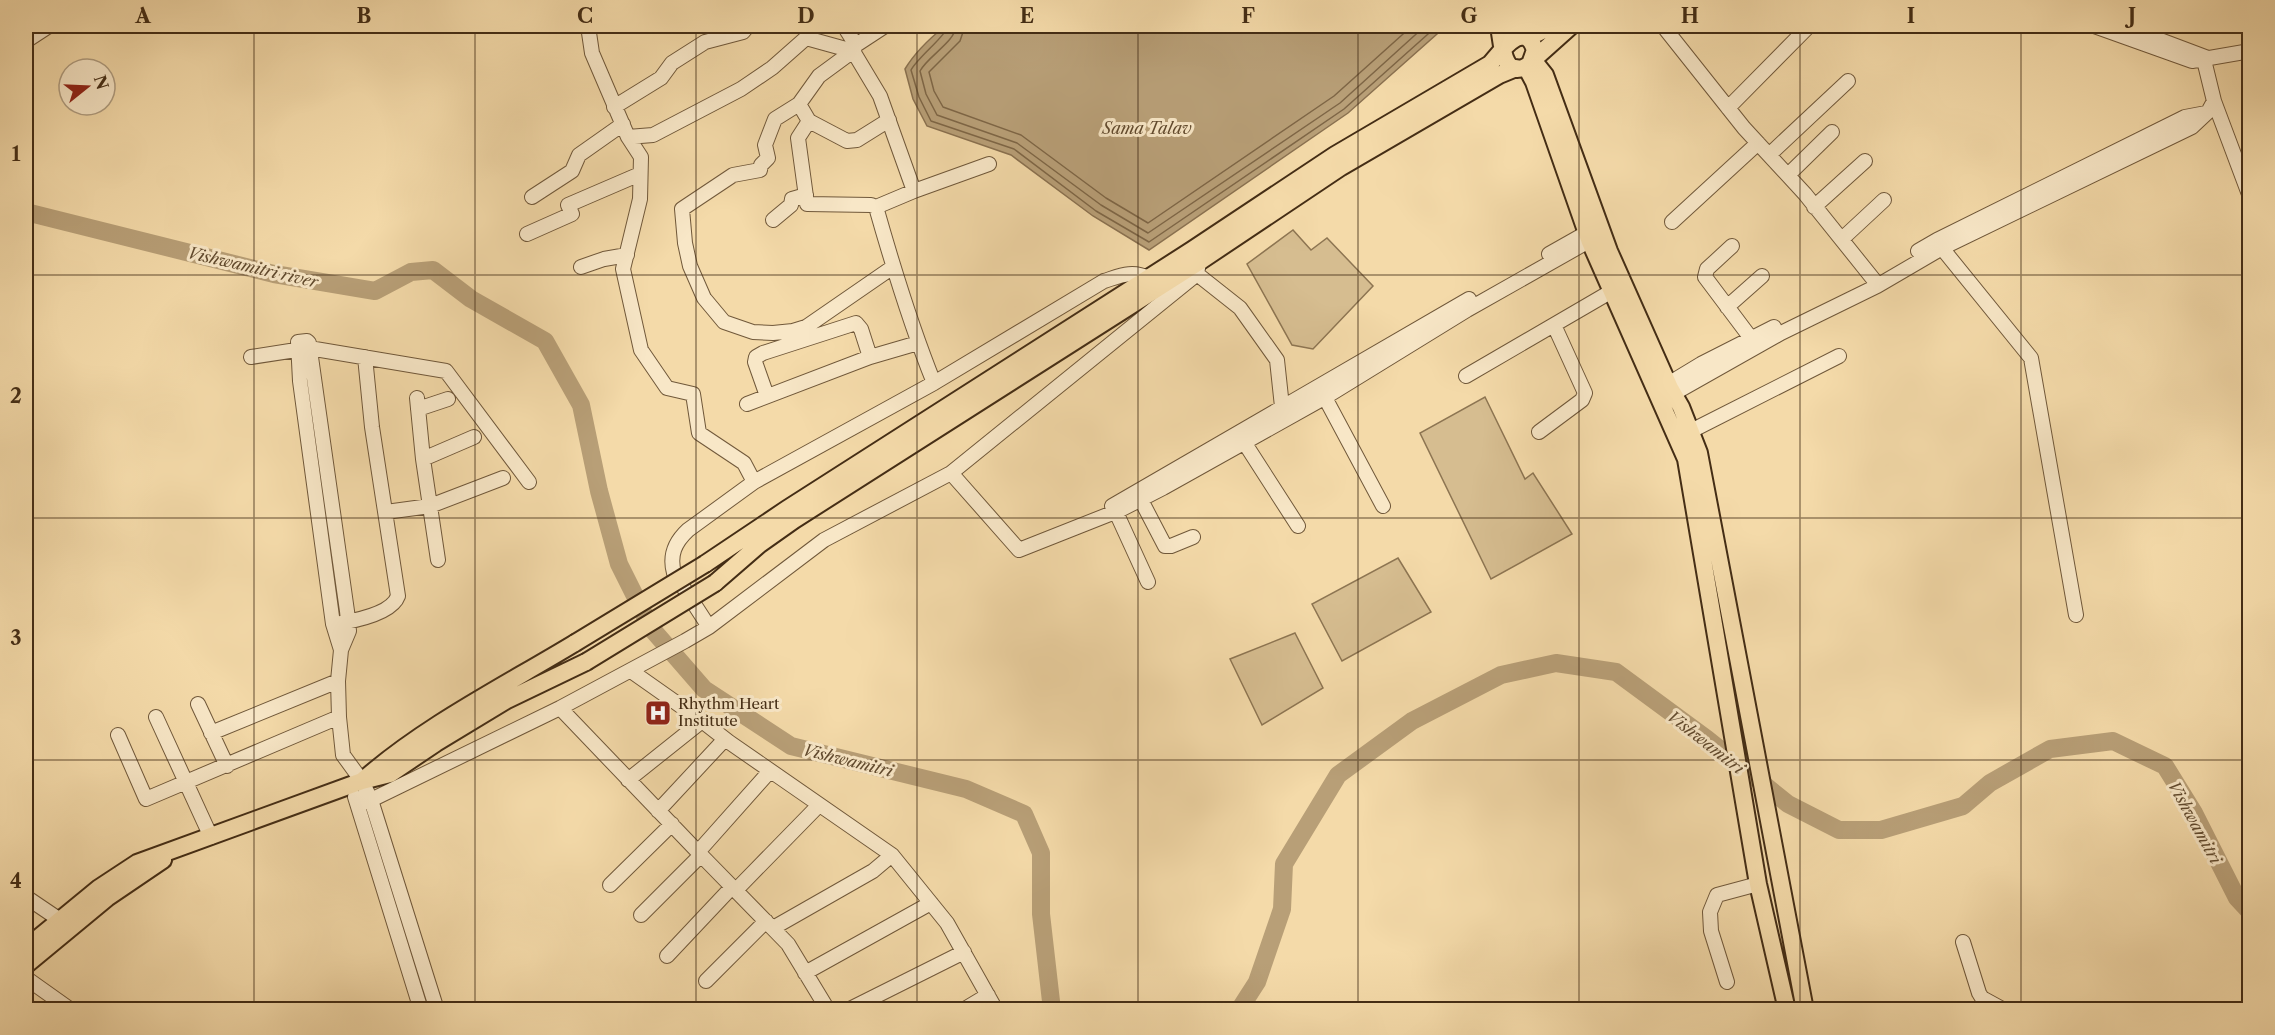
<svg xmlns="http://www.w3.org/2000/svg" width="2275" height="1035" font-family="'Libre Caslon Text',serif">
<rect width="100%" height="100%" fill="#f4daa9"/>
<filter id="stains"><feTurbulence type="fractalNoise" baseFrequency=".00333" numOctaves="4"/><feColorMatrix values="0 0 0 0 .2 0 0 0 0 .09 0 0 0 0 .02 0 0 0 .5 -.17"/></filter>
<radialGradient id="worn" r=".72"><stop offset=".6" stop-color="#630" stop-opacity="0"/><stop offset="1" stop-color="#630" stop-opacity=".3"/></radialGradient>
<path fill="#d6bd90" stroke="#8d7552" stroke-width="1.5" d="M1293 230 1311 250 1327 238 1373 286 1313 349 1292 345 1247 264Z
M1485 397 1525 479 1533 473 1572 534 1491 579 1420 433Z
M1398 558 1431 612 1342 661 1312 604Z
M1295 633 1323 688 1262 725 1230 659Z"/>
<path fill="#b89f77" stroke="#8a7150" stroke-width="1.5" d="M945 26H1446L1348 113 1149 250 1093 216 1011 155 927 126 913 99 905 69C915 52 929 39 945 26Z"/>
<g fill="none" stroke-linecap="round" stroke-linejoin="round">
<path stroke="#7e6646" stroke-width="1.5" d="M948 26C947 35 918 57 911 70L919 97 931 121 1014 149 1096 211 1149 242 1344 109 1437 26
M956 26C955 42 928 56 920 71L926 94 937 115 1017 143 1101 205 1148 233 1340 103 1425 26
M965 26 960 41 929 72 934 91 943 107 1021 135 1106 198 1148 223 1334 96 1412 26"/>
<path stroke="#b89f77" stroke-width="18" d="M26 212 274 274 375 291 411 272 433 270 471 299 545 341 581 405 599 491 619 564 651 628 704 689 791 746 966 789 1024 814 1041 853V914L1052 1010
M1239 1010 1257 982 1282 909 1284 864 1338 775 1412 721 1501 675 1556 663 1616 672 1707 739 1788 804 1839 830H1881L1963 806 1990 783 2050 749 2113 741 2165 766 2194 813 2237 898 2250 912"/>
<defs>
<path id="minor" d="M588 26 592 53 628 137 641 157 640 199 623 269 641 350 667 388 693 394 699 433 744 463 754 482
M844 26 856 45
M1663 26 1744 128 1805 194 1878 285
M2094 26 2192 61 2250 51
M2123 26 2208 58
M26 41 49 26
M2214 101 2250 197
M799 104 775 119 765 145 768 158 761 165 760 170 733 175 682 209 685 243 690 266 704 298 724 322 753 332 773 333 793 331 806 327 893 267
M614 107 661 78 672 63 705 42 743 32 748 26
M1728 108 1809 26
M809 121 847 141 857 140 889 120
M628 137 653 135 741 89 772 68 806 38 853 51 880 96 914 191 876 207 871 205 807 204 798 138 809 121 799 104 819 76 853 51 856 45 885 26
M1769 155 1848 81
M1788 175 1832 132
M914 191 989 164
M532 197 572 171 579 155 623 124
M876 207C893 267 911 326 934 383
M1814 207 1865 161
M773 220 791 205 792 199 806 195
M1672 222 1758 143
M527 234 572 214 568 205 640 174
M1842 239 1884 200
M1937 242 2031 358 2076 615
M1732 246 1707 269 1705 277 1756 345
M1918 251 1937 240 2185 117 2206 113
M1549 254 1595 228
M581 267 604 259 627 255
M1197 274 1240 308 1277 360 1283 416
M1727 307 1762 276
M251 357 309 348 446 371 529 482
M1466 376 1612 291
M1668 384 1701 364 1774 327
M1322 392 1383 506
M1673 394 1781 333 1877 286 1942 248 2192 127 2208 112 2214 101 2204 60
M767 396 755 362 756 357 763 353 856 323 861 329 870 357
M417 398 423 459 438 560
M747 404 870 357 918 343
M418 409 448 399
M1691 431 1839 356
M1539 432 1582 400 1585 393 1554 325
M1244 442 1298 526
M423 459 474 437
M951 473 1019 550 1120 510 1163 488 1324 398 1467 310 1596 237
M1141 500 1165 546H1171L1193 537
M1112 506 1469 299
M386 512 430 506 503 478
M1116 512 1148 582
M341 623C358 620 392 613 398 596L372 427 365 357
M709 627 674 573C669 555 675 542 688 530L754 482 934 383 1104 281C1120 276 1132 270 1148 278
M341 650 333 624 300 381 298 342 307 341 309 343 347 611 349 631 341 650 338 681 339 717 343 755 362 781 371 800 437 1010
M631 671 702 721 729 742 892 855 947 923 996 1010
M198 704 227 766
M560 708 698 852 770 771
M156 717 211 837
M211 733 338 681
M118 735 146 799 339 717
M628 780 702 721
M355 797 421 1010
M357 803 371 800 560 708 685 641 709 627 824 540 951 473 1197 274 1199 262
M658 811 725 739
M698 852 788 944 828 1010
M610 885 672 824
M736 890 819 805
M26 897 60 920
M641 915 701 855
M773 928 873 871 892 855
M1963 942 1979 993 1982 998 2004 1010
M667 956 732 887
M805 973 931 903
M26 978 71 1010
M706 981 766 921
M1727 982 1711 931 1710 912 1717 895 1758 884
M848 1010 964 952
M963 1010 988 995"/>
<path id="major" d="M1514 26 1520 37 1538 33 1551 26
M1571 26 1533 60 1545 75 1609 251 1670 388 1681 407 1699 453 1805 1010
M1526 67 1534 82 1590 242 1686 459 1758 884 1787 1010
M705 564 787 509 1192 250 1335 155 1490 64C1500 53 1524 17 1535 50L1530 64C1502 83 1502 42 1499 26
M715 583 760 544 794 520 1199 262 1341 167 1499 75 1516 68
M575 643C504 686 424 726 362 781L390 774 436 743 507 700 586 662
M26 948 99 888 137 863 362 781
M26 965 107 898 163 860"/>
</defs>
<use href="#minor" stroke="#70583a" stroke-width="16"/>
<use href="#major" stroke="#442d15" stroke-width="20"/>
<use href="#minor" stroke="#f8e7c7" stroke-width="14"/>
<use href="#major" stroke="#f4daa9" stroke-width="16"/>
<defs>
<path id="major-bridge" d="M575 643 705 564
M586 662 715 583"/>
</defs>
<use href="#major-bridge" stroke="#442d15" stroke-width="20" stroke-linecap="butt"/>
<use href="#major-bridge" stroke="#f4daa9" stroke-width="16"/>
</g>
<path fill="none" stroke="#442d15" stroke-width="1.5" stroke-opacity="0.55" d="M254 26V1010M475 26V1010M696 26V1010M917 26V1010M1138 26V1010M1358 26V1010M1579 26V1010M1800 26V1010M2021 26V1010M26 275H2250M26 518H2250M26 760H2250"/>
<defs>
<symbol id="hospital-square" viewBox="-11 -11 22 22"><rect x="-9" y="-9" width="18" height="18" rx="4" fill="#8f2418" stroke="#f8e7c7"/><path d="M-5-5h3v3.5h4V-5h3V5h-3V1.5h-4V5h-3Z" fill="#fff"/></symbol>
</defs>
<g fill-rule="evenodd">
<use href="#hospital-square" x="643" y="698" width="30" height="30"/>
</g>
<g text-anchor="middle" stroke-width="6" stroke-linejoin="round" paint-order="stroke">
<g font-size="15" fill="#442d15" stroke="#f8e7c7" text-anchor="start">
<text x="678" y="709">Rhythm Heart<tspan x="678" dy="17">Institute</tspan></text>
</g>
<g font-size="16" font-style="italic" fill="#614a2e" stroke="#f8e7c7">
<text x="1147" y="134">Sama Talav</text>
<text transform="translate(253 267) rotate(13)" y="6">Vishwamitri river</text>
<text transform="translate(1706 742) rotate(38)" y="6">Vishwamitri</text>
<text transform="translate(848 760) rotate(14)" y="6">Vishwamitri</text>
<text transform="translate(2195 822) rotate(61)" y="6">Vishwamitri</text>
</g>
</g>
<rect width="2275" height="1035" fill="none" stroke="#f4daa9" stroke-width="66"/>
<g transform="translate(87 87) rotate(72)"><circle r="28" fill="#f8e7c7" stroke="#b09d80" stroke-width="1.5"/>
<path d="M0-4.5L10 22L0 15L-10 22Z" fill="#8f2418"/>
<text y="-9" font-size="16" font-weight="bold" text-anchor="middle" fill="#442d15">N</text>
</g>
<rect x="33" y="33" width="2209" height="969" fill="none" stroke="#442d15" stroke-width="2"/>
<g font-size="20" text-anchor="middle" font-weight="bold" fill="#442d15">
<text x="143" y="23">A</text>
<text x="364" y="23">B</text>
<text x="585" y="23">C</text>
<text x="806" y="23">D</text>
<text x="1027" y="23">E</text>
<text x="1248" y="23">F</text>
<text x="1469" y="23">G</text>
<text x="1690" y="23">H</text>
<text x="1911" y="23">I</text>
<text x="2132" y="23">J</text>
<text x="16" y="161">1</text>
<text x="16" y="403">2</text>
<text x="16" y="645">3</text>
<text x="16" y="888">4</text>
</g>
<rect width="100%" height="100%" filter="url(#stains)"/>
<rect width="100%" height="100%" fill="url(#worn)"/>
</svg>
